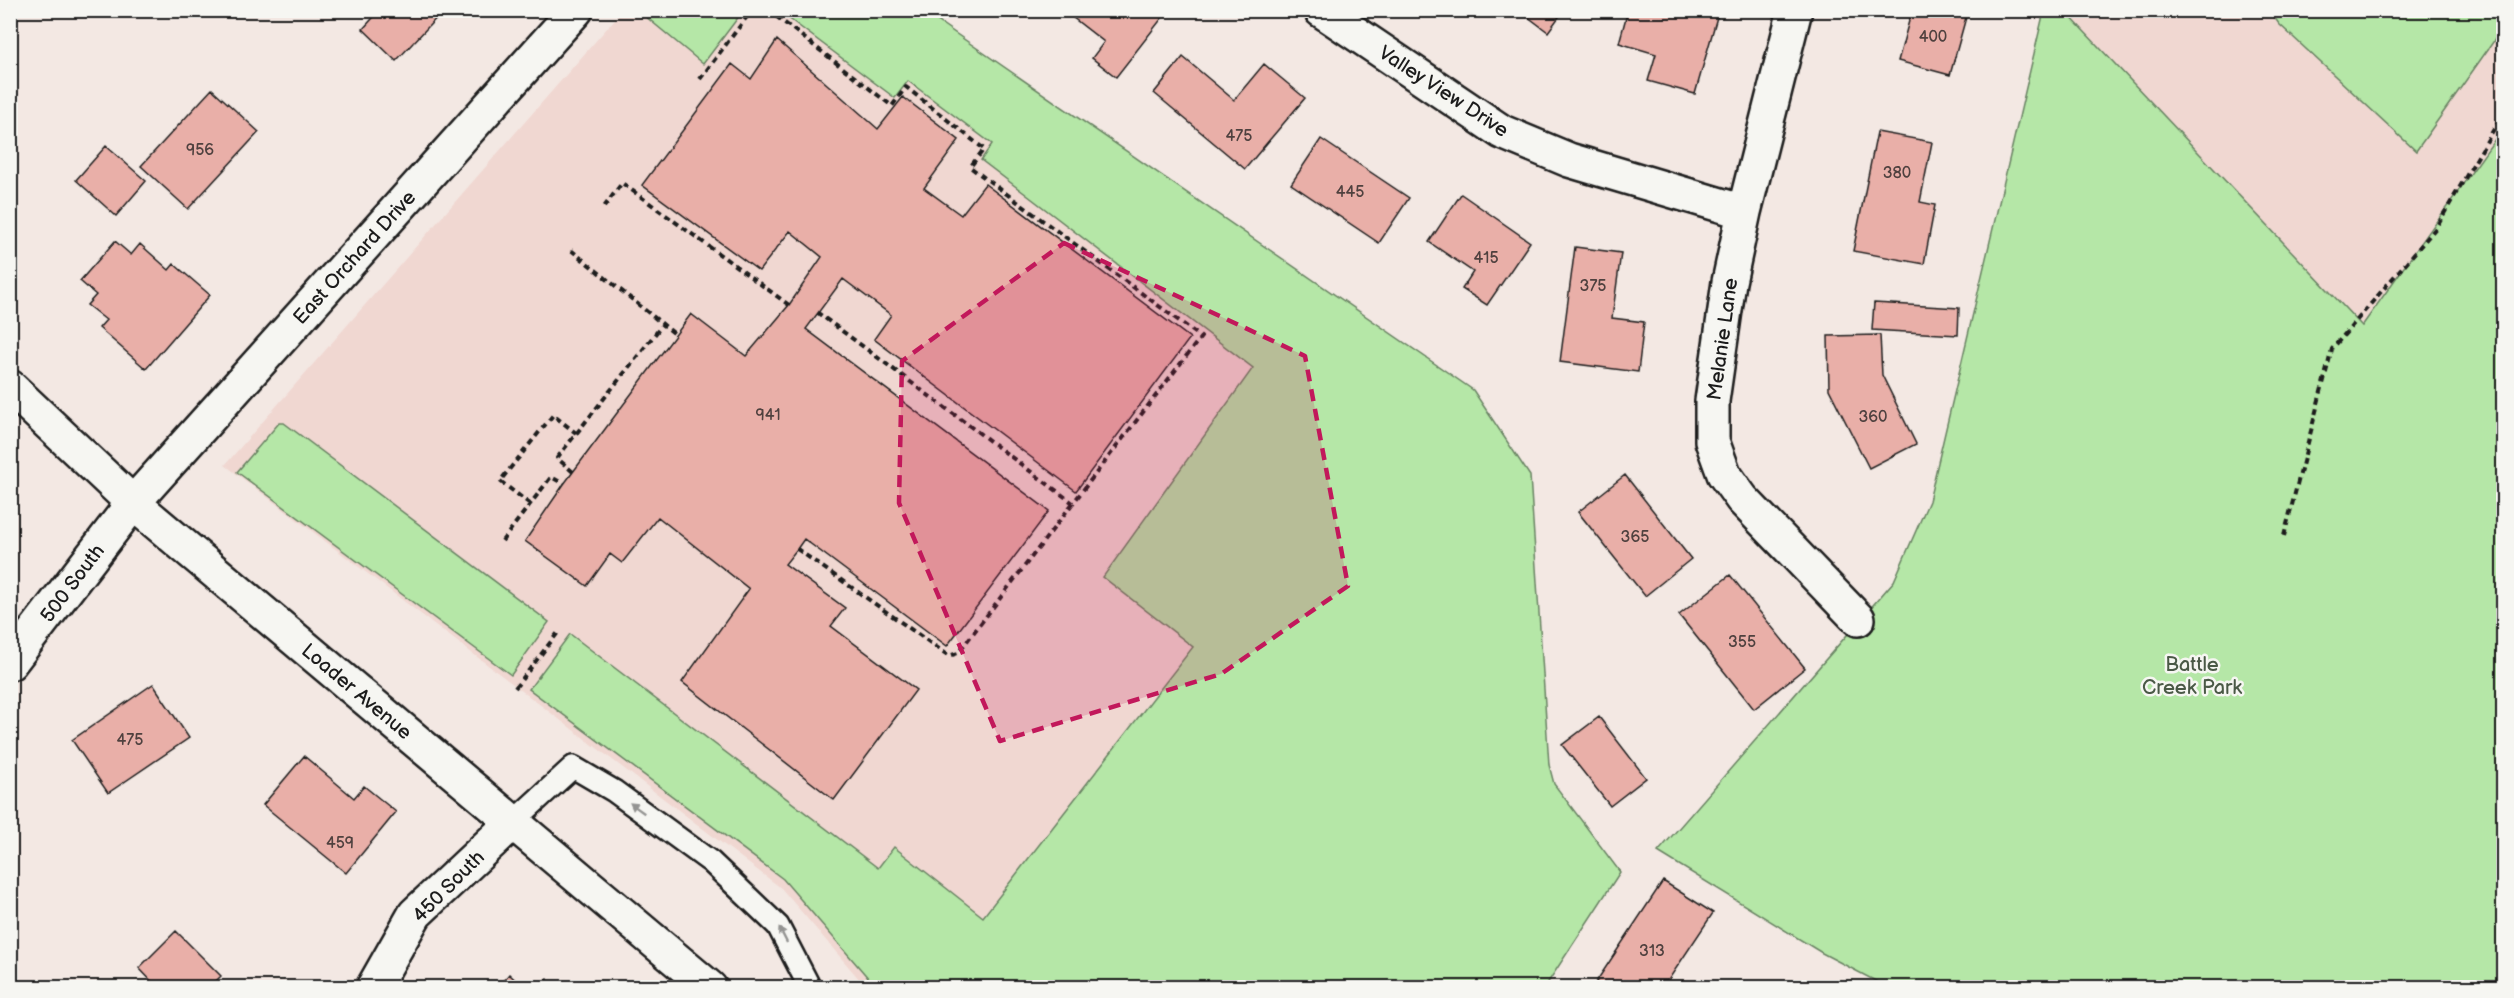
<svg xmlns="http://www.w3.org/2000/svg" width="2514" height="998" font-family="'Balsamiq Sans',sans-serif">
<rect width="100%" height="100%" fill="#f3e8e3"/>
<filter id="ink" filterUnits="userSpaceOnUse"><feTurbulence type="fractalNoise" baseFrequency=".0167" numOctaves="2"/><feDisplacementMap in="SourceGraphic" scale="12" xChannelSelector="R" yChannelSelector="G"/><feConvolveMatrix kernelMatrix="1 2 1 2 8 2 1 2 1" color-interpolation-filters="sRGB"/></filter>
<g filter="url(#ink)">
<path fill="#f0d7d1" d="M622 11H923L1473 390 1533 987H866L781 888 225 465Z
M2065 11H2503V139L2498 135 2363 327Z"/>
<path fill="#b5e7a7" stroke="#688262" stroke-width="1.5" d="M639 11H743L703 64Z
M779 11H923L1473 390 1530 476 1549 765 1554 784 1620 872 1545 987H876L783 879 529 689 570 634 878 868 894 847 983 917 1193 647 1103 577 1253 368 981 160 992 144 908 81 895 98Z
M2044 11H2065L2362 326 2498 135 2503 139V987H1887L1822 953 1658 852 1894 581 1929 501Z
M2270 11H2503V28L2416 151 2279 24Z
M279 423H284L549 622 511 675 237 472Z"/>
<path fill="#e9afa8" stroke="#1c1c1c" stroke-width="1.5" d="M380 10H444L396 61 363 29Z
M1063 10H1162L1166 13 1116 77 1092 58 1104 42Z
M1519 10H1564L1548 32Z
M1628 10H1719L1695 94 1648 81 1656 54 1619 43Z
M1912 10H1968L1950 75 1898 61Z
M777 40 878 129 903 97 959 140 924 188 961 215 985 184 1190 338 1076 491 874 339 891 315 843 279 806 329 1049 511 947 646 804 539 797 549 785 564 845 608 831 626 916 690 834 800 682 682 749 589 658 517 622 563 610 554 587 586 525 541 564 484 691 314 746 356 789 305 822 257 790 231 759 271 642 185 732 64 751 79Z
M1183 57 1234 100 1264 64 1305 98 1245 169 1154 93Z
M212 89 259 132 188 209 141 166Z
M1877 132 1932 142 1920 202 1935 205 1924 264 1853 251Z
M1321 139 1409 198 1379 243 1291 184Z
M106 146 146 181 116 216 76 180Z
M1461 194 1530 242 1487 305 1462 289 1473 272 1429 242Z
M115 241 131 255 140 244 169 270 174 264 210 295 146 369 99 328 106 320 87 305 96 295 80 281Z
M1575 247 1621 253 1612 318 1644 322 1638 372 1560 362Z
M1874 303 1959 308 1958 335 1872 330Z
M1880 335 1882 375 1916 444 1869 468 1829 389 1828 336Z
M1625 475 1691 559 1645 596 1578 512Z
M1730 575 1805 668 1754 709 1679 615Z
M153 684 189 738 108 793 72 740Z
M1599 717 1646 778 1610 806 1562 745Z
M304 756 354 798 364 786 396 812 346 873 263 805Z
M1663 881 1713 913 1663 988H1592Z
M176 931 221 976 209 988H158L139 968Z
M509 974 524 988H497Z
M547 979 556 988H539Z"/>
<g fill="none" stroke-linecap="round" stroke-linejoin="round">
<defs>
<path id="lane" d="M513 822 573 767 614 791 711 862 778 926 810 988"/>
<path id="street" d="M1321 10 1502 132 1569 160 1744 212
M1795 10 1744 212 1729 282 1712 401V441L1724 474 1742 499 1858 619
M10 663 133 503
M373 988 415 914 513 822"/>
<path id="secondary" d="M10 387 133 503 710 988
M133 503 576 10"/>
</defs>
<use href="#lane" stroke="#1c1c1c" stroke-width="26"/>
<use href="#street" stroke="#1c1c1c" stroke-width="38"/>
<use href="#secondary" stroke="#1c1c1c" stroke-width="38"/>
<path stroke="#1c1c1c" stroke-width="4" stroke-dasharray="6 4.5" stroke-linecap="butt" d="M768 10 892 106 906 87 984 149 970 167 1201 337 1073 503 818 313
M700 79 752 10
M604 207 622 183 789 305
M571 250 676 335
M573 472 557 458 663 324
M530 504 500 481 553 415 576 433
M2284 536 2332 349 2435 229 2504 112
M502 541 551 477 564 484
M797 549 949 656 958 653 1073 503
M515 688 560 630"/>
<use href="#lane" stroke="#f6f6f2" stroke-width="21"/>
<use href="#street" stroke="#f6f6f2" stroke-width="33"/>
<use href="#secondary" stroke="#f6f6f2" stroke-width="33"/>
</g>
<defs><path id="oneway-solid" d="M-6-.8H1V-3.2L6.5 0L1 3.2V.8H-6Z" transform="scale(1.5)"/></defs>
<g fill="#949492">
<use href="#oneway-solid" transform="translate(637 808) rotate(-144)"/>
<use href="#oneway-solid" transform="translate(783 935) rotate(-117)"/>
</g>
</g>
<path fill="#c2185b" fill-opacity="0.2" stroke="#c2185b" stroke-width="4.5" stroke-dasharray="12 8" stroke-linejoin="round" d="M1064 243 1305 356 1348 586 1221 674 1000 741 899 503 902 361Z"/>
<g text-anchor="middle" stroke-width="5" stroke-linejoin="round" paint-order="stroke">
<g font-size="16" fill="#4f413f">
<text x="1933" y="42">400</text>
<text x="1239" y="141">475</text>
<text x="200" y="155">956</text>
<text x="1897" y="178">380</text>
<text x="1350" y="197">445</text>
<text x="1486" y="263">415</text>
<text x="1593" y="291">375</text>
<text x="768" y="420">941</text>
<text x="1873" y="422">360</text>
<text x="1635" y="542">365</text>
<text x="1742" y="647">355</text>
<text x="130" y="745">475</text>
<text x="340" y="848">459</text>
<text x="1652" y="956">313</text>
</g>
<g font-size="20" fill="#1c1c1c" stroke="#f6f6f2">
<text transform="translate(1444 91) rotate(33)" y="7">Valley View Drive</text>
<text transform="translate(354 257) rotate(-48)" y="7">East Orchard Drive</text>
<text transform="translate(1722 339) rotate(-82)" y="7">Melanie Lane</text>
<text transform="translate(72 583) rotate(-53)" y="7">500 South</text>
<text transform="translate(357 691) rotate(40)" y="7">Loader Avenue</text>
<text transform="translate(448 886) rotate(-45)" y="7">450 South</text>
</g>
<g font-size="20" fill="#4a5946" stroke="#f6f6f2">
<text x="2192" y="671">Battle<tspan x="2192" dy="23">Creek Park</tspan></text>
</g>
</g>
<rect width="2514" height="998" fill="none" stroke="#f6f6f2" stroke-width="36"/>
<rect x="18" y="18" width="2478" height="962" fill="none" stroke="#1c1c1c" stroke-width="2" filter="url(#ink)"/>
</svg>
